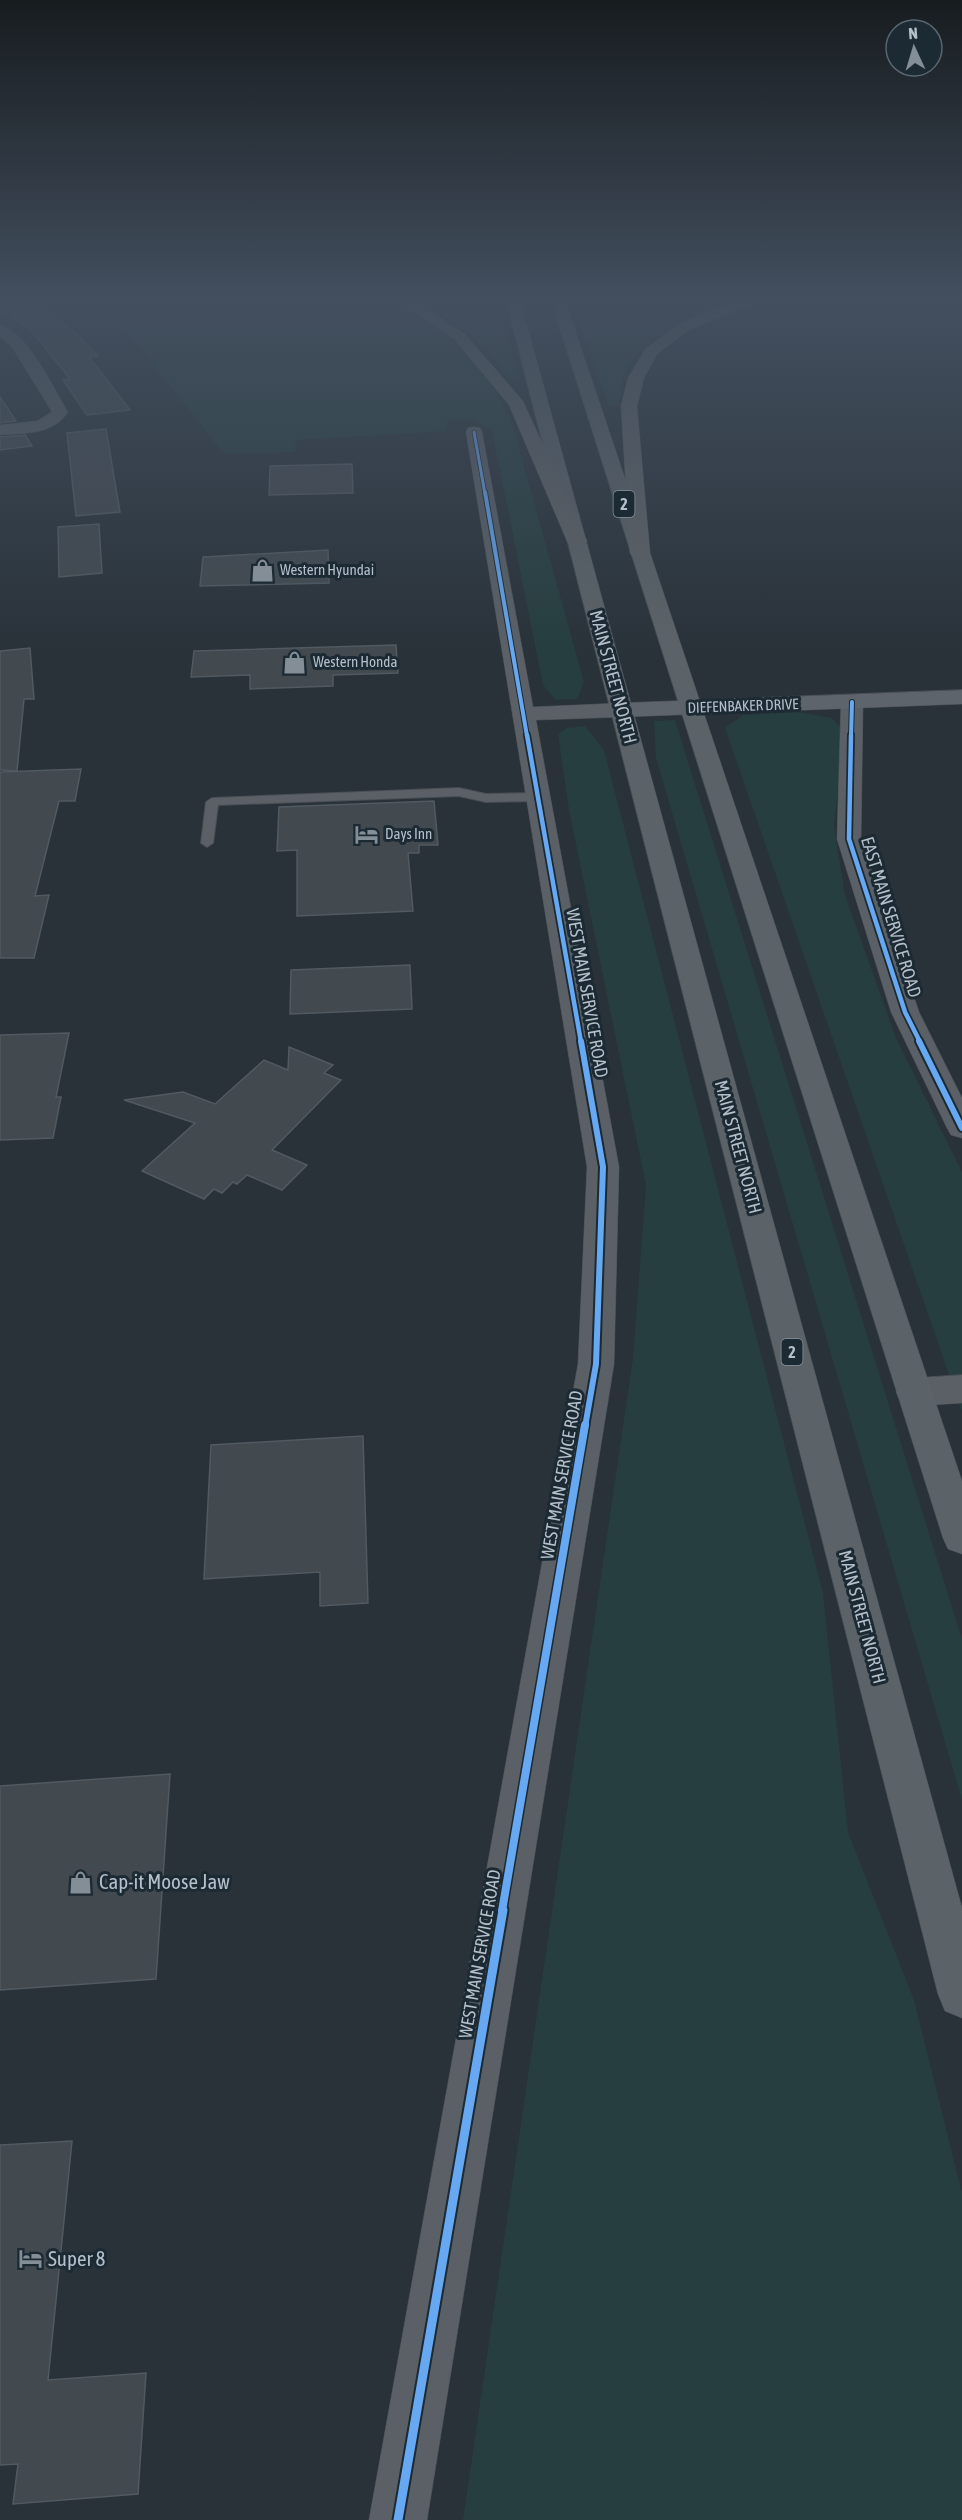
<svg xmlns="http://www.w3.org/2000/svg" width="962" height="2520" font-family="'Asap Condensed',sans-serif">
<rect width="100%" height="100%" fill="#293239"/>
<path fill="#263e3f" d="M88 300H390L447 336 470 358 495 390 512 423 584 682 577 699 556 700 543 685 492 430 472 420 447 421V431L296 440 295 452 224 454 117 318Z
M415 300H498L519 380H511C487 343 453 321 415 300Z
M571 300H741C691 316 615 342 620 406H609Z
M799 712 832 718 844 732 834 827 845 895 896 1038 962 1172V1412L725 728 743 715Z
M675 720 962 1639V1800L656 758 654 721Z
M585 726 604 750 823 1593 848 1832 914 2000 962 2193V2520H463L633 1358 646 1185 569 810 558 734 567 728Z"/>
<path fill="#42494f" stroke="#515a60" stroke-width="1.5" d="M0 300H34L78 335 98 356 89 357 130 410 87 415 63 380 70 379 30 329 0 309Z
M0 397 16 421 0 423Z
M106 429 120 512 76 516 67 433Z
M25 435 32 446 0 450V437Z
M352 464 353 493 269 495 270 466Z
M99 524 102 573 59 577 58 527Z
M328 550 329 583 200 586 203 557Z
M396 645 398 673 333 675V686L250 689V675L191 677 194 651Z
M30 648 34 699H24L17 771 0 770V651Z
M81 769 75 801H59L35 896 49 895 34 958H0V772Z
M434 801 438 845H419V853H408L413 911 297 916V850L277 851 279 807Z
M410 965 412 1009 290 1014 291 970Z
M69 1033 56 1097H61L53 1138 0 1140V1035Z
M289 1047 333 1065 324 1073 341 1080 272 1150 307 1165 282 1190 247 1175 237 1184 233 1182 222 1193 214 1189 204 1199 142 1171 195 1123 124 1100 183 1092 215 1104 264 1060 288 1070Z
M363 1436 368 1603 320 1606V1572L204 1579 211 1445Z
M170 1774 156 1979 0 1990V1786Z
M72 2141 48 2380 146 2373 138 2494 13 2504 18 2464 0 2465V2145Z"/>
<g fill="none" stroke-linecap="round" stroke-linejoin="round">
<defs>
<path id="lane" d="M459 788 486 794 538 793 544 797 538 801 486 802 459 796 218 805 213 843 207 847 201 843 206 802 212 798Z"/>
<path id="street" d="M0 325C27 331 54 389 68 412 53 435 25 433 0 435V425L37 421 52 412 12 347 0 337Z
M474 427 480 428 482 432 533 707 622 703 630 705 633 710 630 715 622 717 536 720 619 1167 614 1364 427 2520H369L578 1364 587 1167 466 432 468 428Z
M852 695 860 697 863 702 861 839 919 1012 962 1098V1138L951 1135 947 1128 891 1012 837 839 841 702 844 697Z
M962 1375V1403L914 1406 901 1402 896 1392 901 1382 914 1378Z"/>
<path id="secondary" d="M962 690V704L622 717 614 715 611 710 614 705 622 703Z"/>
<path id="primary" d="M506 300H520L962 1908V2018L945 2011 938 1994Z
M551 300H565L962 1481V1554L948 1549 943 1538Z"/>
<path id="highway" d="M396 300H413L465 334 523 401 587 541 584 545H570L567 541 509 405 455 340Z
M739 300H758L756 303 689 330 657 354 644 378 637 406 650 553 647 557H633L630 553 621 406 628 378 646 348 679 324Z"/>
</defs>
<use href="#lane" stroke="#484e53" stroke-width="2"/>
<use href="#street" stroke="#484e53" stroke-width="1"/>
<use href="#secondary" stroke="#484e53" stroke-width="1"/>
<use href="#primary" stroke="#474f55" stroke-width="1"/>
<use href="#highway" stroke="#464e54" stroke-width="1"/>
<use href="#lane" fill="#5a6066" fill-rule="evenodd"/>
<use href="#street" fill="#5a6066" fill-rule="evenodd"/>
<use href="#secondary" fill="#5e646c" fill-rule="evenodd"/>
<use href="#primary" fill="#5c6368" fill-rule="evenodd"/>
<use href="#highway" fill="#5f6366" fill-rule="evenodd"/>
<defs>
<path id="cycleway-far5" d="M474 432 485 494"/>
<path id="cycleway-far4" d="M485 492 527 736
M851 736 852 702"/>
<path id="cycleway-far3" d="M527 735 581 1042
M851 735 849 839 905 1012 920 1042"/>
<path id="cycleway-far2" d="M581 1041 603 1167 596 1364 585 1427
M919 1041 962 1128"/>
<path id="cycleway-far1" d="M502 1911 585 1425"/>
<path id="cycleway" d="M398 2520 503 1910"/>
</defs>
<use href="#cycleway-far5" stroke="#1c2a34" stroke-width="4.5"/>
<use href="#cycleway-far4" stroke="#1c2a34" stroke-width="6"/>
<use href="#cycleway-far3" stroke="#1c2a34" stroke-width="8"/>
<use href="#cycleway-far2" stroke="#1c2a34" stroke-width="10"/>
<use href="#cycleway-far1" stroke="#1c2a34" stroke-width="11"/>
<use href="#cycleway" stroke="#1c2a34" stroke-width="13"/>
<use href="#cycleway-far5" stroke="#66a8f1" stroke-width="3"/>
<use href="#cycleway-far4" stroke="#66a8f1" stroke-width="4"/>
<use href="#cycleway-far3" stroke="#66a8f1" stroke-width="4.5"/>
<use href="#cycleway-far2" stroke="#66a8f1" stroke-width="6"/>
<use href="#cycleway-far1" stroke="#66a8f1" stroke-width="8"/>
<use href="#cycleway" stroke="#66a8f1" stroke-width="9"/>
</g>
<linearGradient id="sky" x2="0" y2="1"><stop stop-color="#171c1f"/><stop offset="0.46" stop-color="#434f5f"/><stop offset="1" stop-color="#434f5f" stop-opacity="0"/></linearGradient>
<rect width="962" height="653" fill="url(#sky)"/>
<defs>
<symbol id="shop-bare" viewBox="-9 -9 18 18"><path d="M-5-2.5h2.3a2.7 3.5 0 0 1 5.4 0H5L5.5 6h-11ZM-1.5-2.5h3a1.5 2.3 0 0 0-3 0Z" fill="#838e97" stroke="#1c2a34" stroke-width="2.5" paint-order="stroke"/></symbol>
<symbol id="hotel-bare" viewBox="-9 -9 18 18"><path d="M-6-4.5h1.5V1H6V5H4.5V3h-9V5H-6ZM-4 0a1.8 1.8 0 1 1 3.6 0ZM.5 0V-2.5h3Q6-2.5 6 0Z" fill="#838e97" stroke="#1c2a34" stroke-width="2.5" paint-order="stroke"/></symbol>
</defs>
<g fill-rule="evenodd">
<use href="#shop-bare" x="246" y="554" width="33" height="33"/>
<use href="#shop-bare" x="278" y="646" width="33" height="33"/>
<use href="#hotel-bare" x="350" y="818" width="33" height="33"/>
<use href="#shop-bare" x="64" y="1866" width="33" height="33"/>
<use href="#hotel-bare" x="14" y="2242" width="33" height="33"/>
</g>
<g text-anchor="middle" stroke-width="6" stroke-linejoin="round" paint-order="stroke">
<g font-size="15" fill="#b4bfca" stroke="#1c2a34" text-anchor="start">
<text x="280" y="575">Western Hyundai</text>
<text x="313" y="667">Western Honda</text>
<text x="385" y="839">Days Inn</text>
</g>
<g font-size="15" fill="#b4bfca" stroke="#1c2a34">
<text transform="translate(743 706) rotate(-2)" y="5">DIEFENBAKER DRIVE</text>
</g>
<g fill="#1c2a34" stroke="#86929d" stroke-width="1.5">
<rect x="613.5" y="491" width="21" height="26" rx="4.5"/>
<rect x="781.5" y="1339" width="21" height="26" rx="4.5"/>
</g>
<g font-size="16" font-weight="bold" fill="#b4bfca">
<text x="624" y="510">2</text>
<text x="792" y="1358">2</text>
</g>
<g font-size="18" fill="#b4bfca" stroke="#1c2a34">
<text transform="translate(613 677) rotate(75)" y="6">MAIN STREET NORTH</text>
<text transform="translate(891 917) rotate(73)" y="6">EAST MAIN SERVICE ROAD</text>
<text transform="translate(587 993) rotate(80)" y="6">WEST MAIN SERVICE ROAD</text>
<text transform="translate(738 1147) rotate(75)" y="6">MAIN STREET NORTH</text>
<text transform="translate(562 1475) rotate(-80)" y="6">WEST MAIN SERVICE ROAD</text>
<text transform="translate(862 1617) rotate(75)" y="6">MAIN STREET NORTH</text>
<text transform="translate(480 1954) rotate(-80)" y="6">WEST MAIN SERVICE ROAD</text>
</g>
<g font-size="21" fill="#b4bfca" stroke="#1c2a34" text-anchor="start">
<text x="99" y="1889">Cap-it Moose Jaw</text>
<text x="48" y="2266">Super 8</text>
</g>
</g>
<g transform="translate(914 48) rotate(356)"><circle r="28" fill="#1c2a34" stroke="#596670" stroke-width="1.5"/>
<path d="M0-4.5L10 22L0 15L-10 22Z" fill="#838e97"/>
<text y="-9" font-size="16" font-weight="bold" text-anchor="middle" fill="#b4bfca">N</text>
</g>
</svg>
